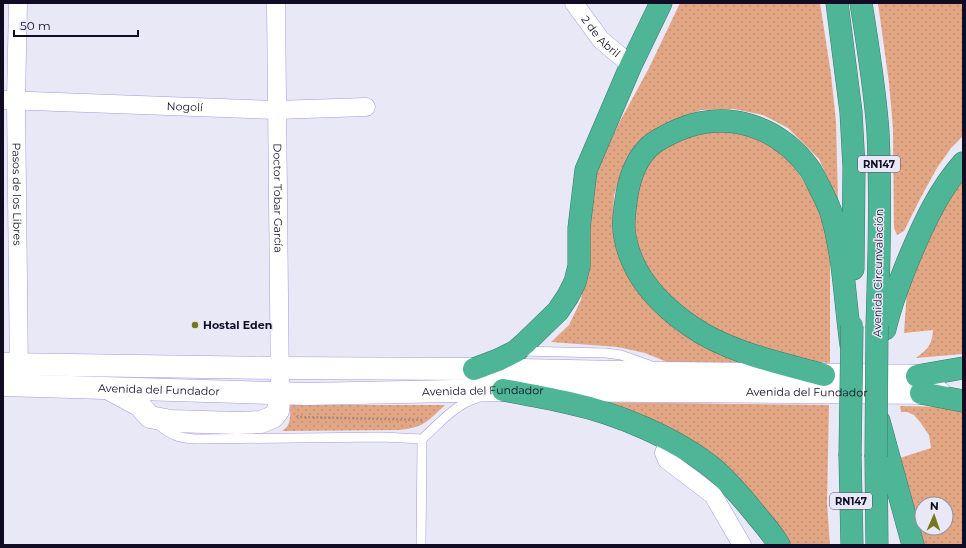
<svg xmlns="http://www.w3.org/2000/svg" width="966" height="548" font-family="Montserrat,sans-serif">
<defs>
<pattern id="grass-dots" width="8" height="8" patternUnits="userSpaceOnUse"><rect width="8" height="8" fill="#e3a684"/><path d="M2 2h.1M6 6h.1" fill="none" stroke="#c28e72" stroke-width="1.8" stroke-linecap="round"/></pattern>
</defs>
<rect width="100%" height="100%" fill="#e9e8f6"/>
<path fill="url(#grass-dots)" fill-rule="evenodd" d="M680 3H820L831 74 836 122 838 201 819 159 788 128 763 115 734 109 701 110 672 121 625 163 614 195 613 221 628 273 747 364 679 367 645 353 618 347 551 342 569 325 581 300 587 259 592 184 601 160 619 123 649 68Z
M878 3H963V136L951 148 937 168 921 197 904 231 897 235 894 228 893 128 889 83Z
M703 130H728L750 134 774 145 792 164 809 189 820 210 830 244V363L788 358 700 325 653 285 629 222 637 183 651 160 663 149Z
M963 175V354L916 358C928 349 932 345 933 330L904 333 907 290 916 258Z
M592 402 829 405 827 503 830 545H791L763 506Z
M290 405H445C428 421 423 428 399 430L282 431C292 425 290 415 290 405Z
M900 406 942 407 963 410V545H920L900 458 931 448 929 435 920 422 914 415 907 412H901ZM922 504H946V528H922Z"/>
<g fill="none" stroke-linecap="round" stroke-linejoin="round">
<defs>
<path id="lane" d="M520 351 606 353 621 355 649 365
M159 425C172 436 179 438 196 439L382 437 422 439C439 424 454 405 477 398
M421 545 422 439"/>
<g id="street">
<path id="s1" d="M18 3 16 100 19 378"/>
<path id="s2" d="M276 3 280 393"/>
<path id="s3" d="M574 3 601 40 631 65"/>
<path id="s4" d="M3 100 276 110 366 107"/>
<path d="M669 441 664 453 667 460 713 495 742 545"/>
</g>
<g id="secondary">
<path d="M3 364 280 368 474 369 669 373 936 376"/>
<path id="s5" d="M3 385 306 394 503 390 940 393"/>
<path d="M111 390 139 405 150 417 171 421 237 423 261 422 273 417 278 411 280 393"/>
</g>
<path id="highway" d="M837 3 851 112 854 167 853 269
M861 3C868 46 875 89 878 132 881 197 879 262 877 326
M885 329C891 303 900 280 910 256 924 223 939 190 963 163
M474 369 498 360 516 351 524 344 558 311 568 296 575 282 579 266V228L586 170 631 65 661 3
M824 375C781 363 730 353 692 327 661 306 632 276 625 237 622 224 625 208 627 194 630 177 637 158 650 146 658 139 669 134 678 130 727 109 778 126 809 168 814 174 817 183 821 190 825 199 830 207 832 216 844 258 845 302 851 345
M917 376 963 368
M503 390C525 394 547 398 569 403 616 413 676 438 714 469 727 480 738 493 749 506 759 519 771 531 779 545
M921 393 963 401
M879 421 913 545
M850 456 852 545
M876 457 877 545"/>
</defs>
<use href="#lane" stroke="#a49ade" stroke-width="10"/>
<use href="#street" stroke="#a49ade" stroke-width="19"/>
<use href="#secondary" stroke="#a49ade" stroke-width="23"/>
<use href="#highway" stroke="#397a6e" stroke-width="23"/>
<path stroke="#787488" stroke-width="2.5" stroke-dasharray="1 3" stroke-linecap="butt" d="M297 416 298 417 423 420"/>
<use href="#lane" stroke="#fff" stroke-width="9"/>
<use href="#street" stroke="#fff" stroke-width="18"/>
<use href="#secondary" stroke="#fff" stroke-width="22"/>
<use href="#highway" stroke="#4eb596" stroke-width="22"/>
<defs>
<path id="highway-bridge" d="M850 456 852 326
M876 457 877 326"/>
</defs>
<use href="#highway-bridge" stroke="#397a6e" stroke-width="23" stroke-linecap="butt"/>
<use href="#highway-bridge" stroke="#4eb596" stroke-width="22"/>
</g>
<circle fill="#767820" stroke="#e9e8f6" stroke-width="1.5" cx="195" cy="325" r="4"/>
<g text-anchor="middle" stroke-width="3" stroke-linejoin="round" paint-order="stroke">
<g fill="#e9e8f6" stroke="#524d63" stroke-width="1">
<rect x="858" y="156" width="42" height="16" rx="3"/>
<rect x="830" y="493" width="42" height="16" rx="3"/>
</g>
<g font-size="10" font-weight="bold" fill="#110b24">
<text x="879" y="168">RN147</text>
<text x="851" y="505">RN147</text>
</g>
<g font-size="11" fill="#110b24" stroke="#e9e8f6">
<text dy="4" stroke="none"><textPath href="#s3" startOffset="43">2 de Abril</textPath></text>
<text dy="4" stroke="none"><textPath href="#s4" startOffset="182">Nogolí</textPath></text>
<text dy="4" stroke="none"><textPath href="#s1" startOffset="191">Pasos de los Libres</textPath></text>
<text dy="4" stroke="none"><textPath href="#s2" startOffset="195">Doctor Tobar García</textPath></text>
<text transform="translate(878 273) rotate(-89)" y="4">Avenida Circunvalación</text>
<text dy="4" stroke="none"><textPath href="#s5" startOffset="156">Avenida del Fundador</textPath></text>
<text dy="4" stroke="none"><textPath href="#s5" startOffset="480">Avenida del Fundador</textPath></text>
<text dy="4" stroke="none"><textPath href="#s5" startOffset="804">Avenida del Fundador</textPath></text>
</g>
<g font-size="11" font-weight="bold" fill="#110b24" stroke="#e9e8f6" text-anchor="start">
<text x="203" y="329">Hostal Eden</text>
</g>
</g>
<rect width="966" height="548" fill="none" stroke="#110b24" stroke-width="8"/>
<g transform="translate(934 516) rotate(2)"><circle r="19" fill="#e9e8f6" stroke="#9390a2"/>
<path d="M0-3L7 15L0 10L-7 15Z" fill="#767820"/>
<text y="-6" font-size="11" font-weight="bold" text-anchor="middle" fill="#110b24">N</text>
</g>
<path d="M14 30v6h124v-6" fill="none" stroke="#110b24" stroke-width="2"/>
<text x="20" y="30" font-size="12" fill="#110b24" stroke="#e9e8f6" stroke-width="3" paint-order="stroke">50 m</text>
</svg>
